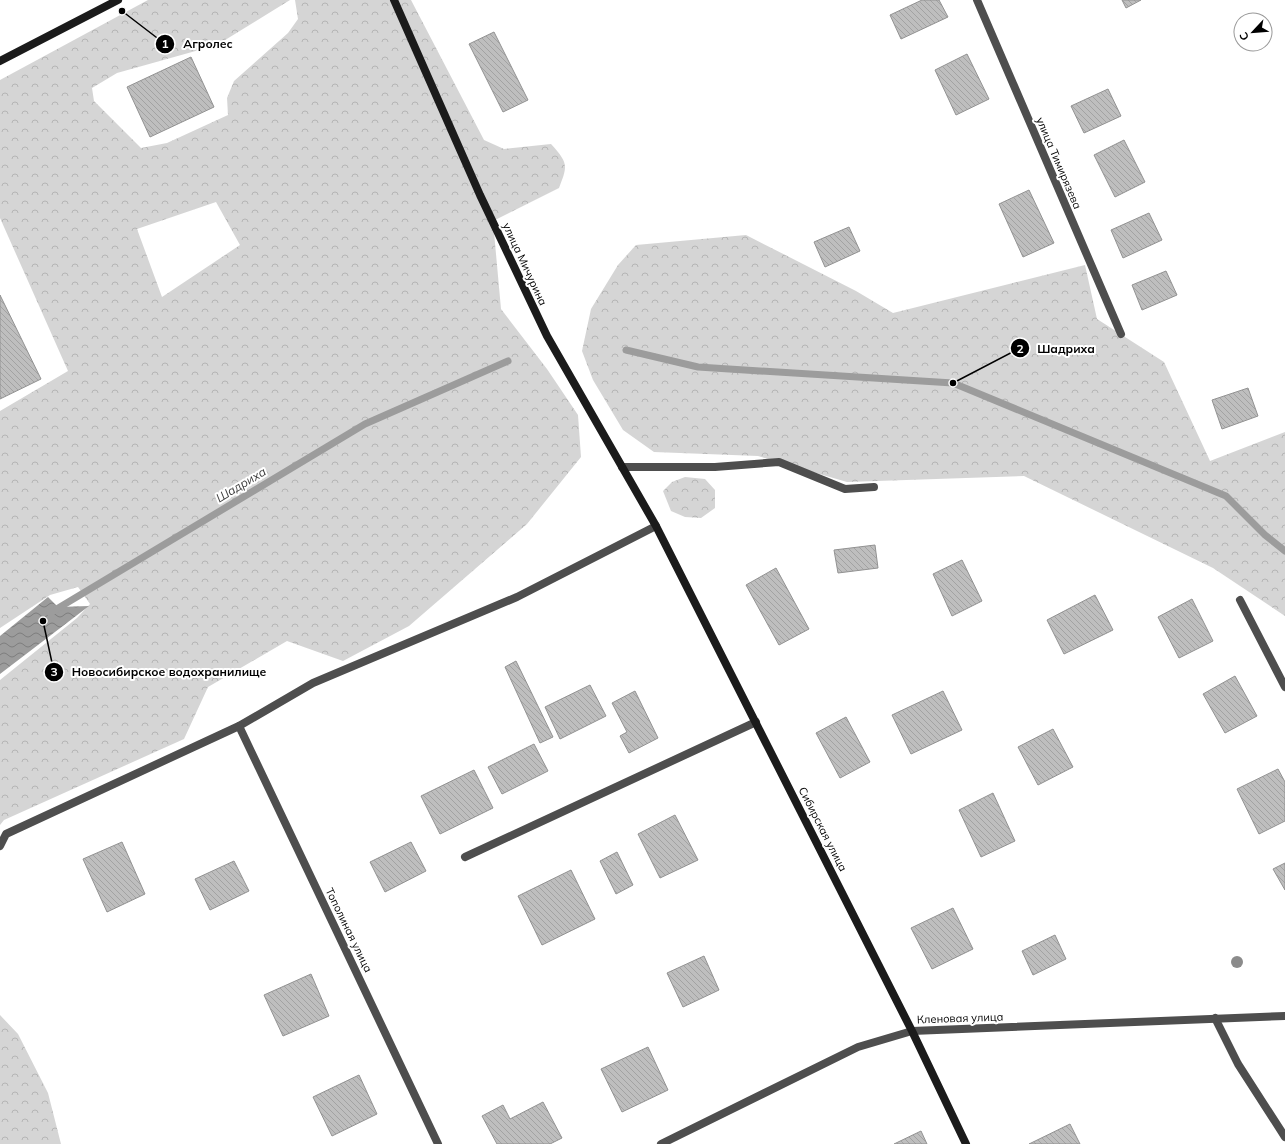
<svg xmlns="http://www.w3.org/2000/svg" width="1285" height="1144" font-family="Mulish,sans-serif">
<defs>
<pattern id="forest-crowns" width="20" height="18" patternUnits="userSpaceOnUse"><rect width="20" height="18" fill="#d5d5d5"/><path d="M2 6a3 3 0 1 1 6 0M12 15a3 3 0 1 1 6 0" fill="none" stroke="#b5b5b5"/></pattern>
<pattern id="water-waves" width="16" height="10" patternUnits="userSpaceOnUse"><rect width="16" height="10" fill="#9c9c9c"/><path d="M0 5q4-4 8 0t8 0" fill="none" stroke="#7d7d7d"/></pattern>
<pattern id="building-back-hatch" width="6" height="6" patternUnits="userSpaceOnUse"><rect width="6" height="6" fill="#bebebe"/><path d="M-1 5l2 2M0 0l6 6M5-1l2 2" fill="none" stroke="#a2a2a2"/></pattern>
</defs>
<rect width="100%" height="100%" fill="#fff"/>
<path fill="url(#forest-crowns)" fill-rule="evenodd" d="M148 0H290L217 45 117 73 92 88 94 101 141 148 167 143 228 115 227 98 234 81 288 33 298 19 295 0H411L484 140 504 149 551 144C568 163 568 165 559 188L493 221 501 309 547 369 578 415 581 457 527 524 409 626 343 661 287 641 208 687 184 739 4 820 0 825V680L77 618 90 604 78 587 50 595 0 628V411L68 371 0 218V80ZM216 202 240 245 162 297 137 229Z
M746 235 856 291 893 313 1085 265 1097 319 1164 362 1210 461 1285 432V616L1213 568 1024 476 847 482 758 456 654 452 623 430 593 380 582 351 591 309 618 265 636 245Z
M685 477 705 479 715 490V508L701 518 685 517 671 511 663 491 672 482Z
M0 1015 18 1034 48 1093 61 1144H0Z"/>
<path fill="url(#water-waves)" d="M48 597 58 607 89 606 0 674V636Z"/>
<g fill="none" stroke-linecap="round" stroke-linejoin="round">
<path stroke="#9c9c9c" stroke-width="7" d="M626 350 698 367 953 383 1226 496 1265 535 1285 551
M50 613 365 424 508 361"/>
</g>
<path fill="url(#building-back-hatch)" stroke="#929292" d="M922 0H939L948 17 901 39 890 15Z
M1122 0H1141L1126 8Z
M494 32 528 100 503 112 469 44Z
M967 54 989 99 956 115 935 70Z
M191 57 214 107 150 137 127 87Z
M1108 89 1121 116 1084 133 1071 106Z
M1124 140 1145 182 1115 197 1094 155Z
M1029 190 1054 243 1023 257 999 204Z
M1149 213 1162 240 1123 258 1111 230Z
M849 227 860 251 825 267 814 242Z
M1166 271 1177 295 1142 310 1132 285Z
M0 295 41 379 0 399Z
M1248 388 1258 416 1222 429 1212 400Z
M875 545 878 568 838 573 834 550Z
M962 560 982 601 952 616 933 574Z
M776 568 809 629 779 645 746 585Z
M1095 595 1113 630 1064 654 1047 620Z
M1192 599 1213 641 1179 658 1158 617Z
M516 661 553 737 540 743 505 667Z
M1235 676 1257 716 1225 733 1203 694Z
M590 685 606 716 560 739 545 707Z
M635 691 658 738 629 753 620 736 627 732 612 703Z
M943 691 962 730 911 754 892 715Z
M846 717 870 762 840 778 816 733Z
M1053 729 1073 767 1038 785 1018 747Z
M534 744 548 771 502 794 488 767Z
M1278 769 1285 782V821L1259 834 1237 789Z
M474 770 493 808 440 834 421 796Z
M993 793 1015 841 981 857 959 810Z
M675 815 698 860 660 878 638 834Z
M122 842 145 894 107 912 83 859Z
M411 842 426 871 385 892 370 862Z
M617 852 633 885 616 894 600 861Z
M234 861 249 891 210 910 195 879Z
M1285 863V890L1273 869Z
M571 870 595 919 542 945 518 896Z
M953 908 973 949 932 969 911 928Z
M1055 935 1066 959 1033 975 1022 951Z
M704 956 719 990 683 1007 667 973Z
M311 974 329 1016 283 1036 264 995Z
M648 1047 668 1090 622 1112 601 1069Z
M359 1075 377 1114 332 1136 313 1097Z
M543 1102 562 1138 550 1144H497L482 1116 503 1105 510 1119Z
M1070 1124 1080 1144H1029Z
M921 1131 927 1144H894Z"/>
<g fill="none" stroke-linecap="round" stroke-linejoin="round">
<path stroke="#4e4e4e" stroke-width="8" d="M622 467H715L779 462 845 489 874 487
M0 846 6 834 239 726 313 683 517 597 656 526
M465 857 756 722
M1215 1018 1238 1064 1285 1137"/>
<path stroke="#4e4e4e" stroke-width="8" d="M977 0 1121 334
M1240 600 1285 687
M239 726 438 1144
M661 1144 858 1047 912 1031 1285 1016"/>
<path stroke="#1b1b1b" stroke-width="8" d="M394 0 480 195 547 336 656 526 912 1031 966 1144
M0 61 118 0"/>
</g>
<circle fill="#8b8b8b" cx="1237" cy="962" r="6"/>
<g text-anchor="middle" stroke-width="4" stroke-linejoin="round" paint-order="stroke">
<g font-size="11" fill="#000" stroke="#fff">
<text transform="translate(1059 163) rotate(67)" y="4">улица Тимирязева</text>
<text transform="translate(525 264) rotate(65)" y="4">улица Мичурина</text>
<text transform="translate(823 829) rotate(63)" y="4">Сибирская улица</text>
<text transform="translate(349 930) rotate(64)" y="4">Тополиная улица</text>
<text transform="translate(960 1018) rotate(-2)" y="4">Кленовая улица</text>
</g>
<g font-size="12" font-style="italic" fill="#3d3d3d" stroke="#fff">
<text transform="translate(241 485) rotate(-31)" y="4">Шадриха</text>
</g>
</g>
<path fill="none" stroke="#000" stroke-width="1.5" d="M122 11L165 44M953 383L1020 348M43 621L54 672"/>
<g fill="#000" stroke="#fff" stroke-width="1.5">
<circle cx="122" cy="11" r="4"/>
<circle cx="953" cy="383" r="4"/>
<circle cx="43" cy="621" r="4"/>
<circle cx="165" cy="44" r="10"/>
<circle cx="1020" cy="348" r="10"/>
<circle cx="54" cy="672" r="10"/>
</g>
<g font-size="12" text-anchor="middle" font-weight="bold" fill="#fff">
<text x="165" y="48">1</text>
<text x="1020" y="353">2</text>
<text x="54" y="676">3</text>
</g>
<g font-size="12" text-anchor="middle" font-weight="bold" fill="#000" stroke="#fff" stroke-width="4" stroke-linejoin="round" paint-order="stroke">
<text x="208" y="48">Агролес</text>
<text x="1066" y="353">Шадриха</text>
<text x="169" y="676">Новосибирское водохранилище</text>
</g>
<g transform="translate(1253 32) rotate(244)"><circle r="19" fill="#ffffff" stroke="#999999"/>
<path d="M0-3L7 15L0 10L-7 15Z" fill="#000000"/>
<text y="-6" font-size="11" font-weight="bold" text-anchor="middle" fill="#000000">С</text>
</g>
</svg>
